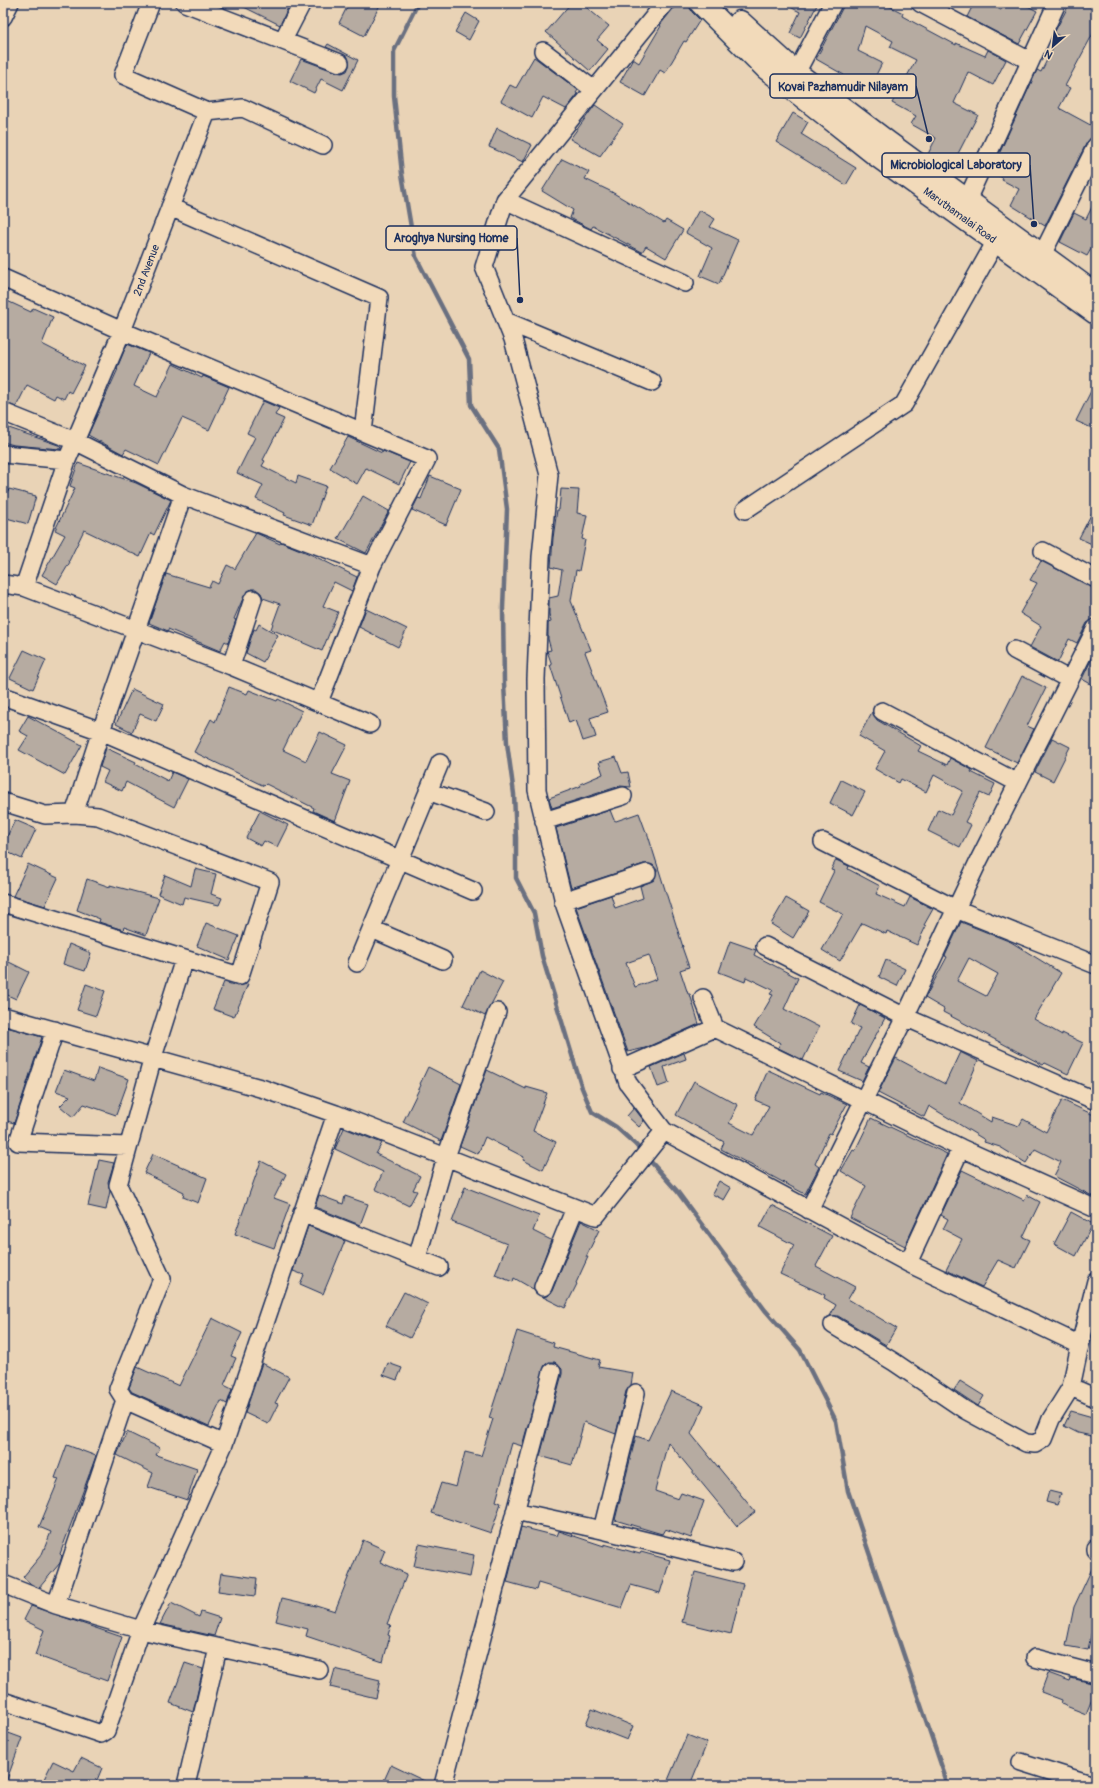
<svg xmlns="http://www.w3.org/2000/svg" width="1099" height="1788" font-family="Pangolin,sans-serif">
<rect width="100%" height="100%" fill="#e9d3b6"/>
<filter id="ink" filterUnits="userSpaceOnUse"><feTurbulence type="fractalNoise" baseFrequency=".025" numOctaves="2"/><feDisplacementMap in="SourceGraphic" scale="8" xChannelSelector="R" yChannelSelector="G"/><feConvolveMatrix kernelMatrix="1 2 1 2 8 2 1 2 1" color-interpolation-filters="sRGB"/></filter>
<g filter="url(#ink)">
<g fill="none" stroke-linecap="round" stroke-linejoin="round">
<path stroke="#6b6f80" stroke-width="4.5" d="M418 3 394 51V96L402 174 416 257 469 359 471 405 499 449 507 509 503 608 504 683 507 743 514 794 516 838V878L534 913 542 956 582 1088 592 1112 616 1127 635 1144 677 1191 765 1310 800 1350 836 1421 848 1491 948 1785"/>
</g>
<path fill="#b6aba1" stroke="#1b2f5e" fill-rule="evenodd" d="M236 3H290L280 25Z
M349 3H381L364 36 339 23Z
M571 3H581L609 26 597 40 608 49 590 71 546 32Z
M675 3H689L692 12 700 20 686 42 684 41 665 73 660 70 645 96 620 82 633 59 639 63 661 26 660 25 673 9Z
M782 3H818L800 38 790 33 800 12Z
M845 3H883L903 13 902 16 956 45V43L985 56 988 50 1006 60 993 85 968 72 954 103 978 115 950 169 927 156 936 138 911 124 916 116 892 103 916 60 890 47 893 41 865 26 858 51 882 63 868 91 842 79 844 75 816 59Z
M974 3H986L1001 10 1005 3H1022L1037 11 1019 44 967 17Z
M1070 3H1096V28L1065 86 1070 88 1059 108 1096 128V133L1087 142 1045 226 1011 205 1019 189 1002 180 1003 178 991 172 1037 70 1041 72 1059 36 1054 33Z
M466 13 479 21 469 40 455 32Z
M328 44 358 60 343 90 321 79 314 93 290 81 301 59 336 72 342 73 347 71 349 66 348 57 326 47Z
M534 57 578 90 576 93 578 94 566 109 543 97 532 118 501 101 510 85 516 88Z
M595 105 623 124 600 156 570 139Z
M793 113 808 122 801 134 856 168 846 185 776 142Z
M497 128 532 145 523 162 489 147Z
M562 159 589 172 585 179 610 191 664 223 666 220 683 230 666 258 646 246 642 252 593 226 591 229 570 218 573 210 542 191Z
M1096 199V240L1087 256 1060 242 1074 213 1086 219Z
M699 210 715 219 710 227 738 240 719 284 700 276 712 248 686 233Z
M3 299 31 312 33 308 53 317 42 344 85 366 71 393 68 391 64 399 56 395 54 399 27 385 16 407 3 402Z
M127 344 149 353 134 386 157 397 173 364 202 378 203 376 229 387 209 430 182 418 159 465 126 449 123 454 88 435 118 369 117 368Z
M1096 381V430L1076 421Z
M263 401 279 408 275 415 284 419 263 460 265 461 262 466 296 483 298 476 326 486 312 525 284 515 285 513 256 499 263 485 237 473 255 437 247 433Z
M3 423 7 425 6 427 61 446 60 449 14 445 3 442Z
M348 437 382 453 383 451 410 462 399 484 366 468 357 484 330 468Z
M78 463 136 483 171 500 154 535 151 533 140 557 84 530 69 561 70 562 57 584 42 575 65 535 55 530 75 488 70 486Z
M430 476 461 489 446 525 412 510 418 498 421 499Z
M9 489 36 496 28 524 3 517V491L8 492Z
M561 489 579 490 577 513 587 515 582 539 585 540 579 571 576 570 571 601 591 650 585 652 608 712 590 718 596 737 583 741 576 720 569 723 550 665H552L547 651 551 650 548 639V623L551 622 549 614V598L558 596 562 570 551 567 553 538 557 510H559Z
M363 496 389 511 366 553 338 539Z
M1096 505V546L1079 538Z
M256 533 280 544 281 542 310 554 357 577 352 591 334 582 323 606 338 612 322 651 271 629 280 604 263 598 261 593 256 589H251L244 596 234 619 236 620 228 643 225 641 220 651 168 629V631L149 623 166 574 209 587 212 581 218 584 227 565 235 569Z
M1041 561 1096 589V618L1087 623 1077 643 1069 639 1058 662 1030 647 1041 626 1020 613 1037 583 1030 580Z
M366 609 407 629 398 647 359 627Z
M259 624 278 635 263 662 246 653 254 629 256 630Z
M24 650 46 660 33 689 10 678Z
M1096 650V687L1082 679Z
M1022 676 1046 688 1027 726 1034 729 1017 763 986 748Z
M229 687 247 694 249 690 277 701 278 699 302 711 283 750 306 761 320 732 347 745 332 774 350 781 335 821 313 811 314 808 266 784 264 786 194 752 211 719 215 722Z
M132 689 164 704 156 721 140 714 132 732 116 724Z
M872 712 877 720 921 746 918 751 947 765 950 758 972 770 971 772 995 784 989 797 980 793 965 822 971 825 960 847 928 831 938 809 951 815 963 791 934 775 926 792 901 779 899 783 875 769 885 751 859 736Z
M28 716 82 745 65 775 19 750 28 736 19 731Z
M1052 738 1070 747 1053 781 1035 772Z
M106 748 136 762 135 764 168 781 172 772 188 779 174 807 126 782 122 791 103 782 108 771 100 767Z
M616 757 622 773 628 772 631 787 620 786 552 808 549 798 581 786 580 784 603 774 599 762Z
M841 780 865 792 853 815 830 803Z
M610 810 614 820 616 821 639 813 646 832H647L683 947H682L689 967 680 970 688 994H690L699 1024 645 1048 628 1052 576 907 611 895 615 908 643 898 640 886 654 880 657 870 653 865 644 864 571 888 556 828ZM649 955 657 979 635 987 626 963Z
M260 811 288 825 277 847 264 841 261 846 246 838Z
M15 820 36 829 22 859 3 850V845Z
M836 860 849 866 848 869 880 886 876 894 905 907 910 897 933 909 924 925 926 926 917 945 887 931 886 934 862 923 840 961 822 950 843 914 819 902 834 871 831 870Z
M28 864 58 878 45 906 13 896Z
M195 869 216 874 211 894 222 898 219 905 184 897 182 904 158 894 165 875 191 886Z
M87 879 110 887V885L159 898 146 935 124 927 123 930 99 922 100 919 77 910Z
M786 898 809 911 793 938 771 924Z
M961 922 1011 942 1061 973 1034 1019 1062 1035V1033L1083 1043 1068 1074 1045 1063 1043 1065 943 1012 944 1009 925 998 947 957 945 956ZM969 958 998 974 986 996 957 981Z
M206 923 239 936 229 960 197 946Z
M730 941 756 950 754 955 798 978 784 1009 819 1027 803 1060 778 1048 780 1043 754 1027 773 995 770 994 773 990 746 977 745 982 719 972Z
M69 944 91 953 85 971 63 964Z
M3 959 29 972 16 999 3 993Z
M886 960 905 969 897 986 879 977Z
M480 970 503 982 485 1016 463 1005Z
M224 982 237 986 248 984 234 1017 213 1009Z
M86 984 105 991 96 1016 77 1010Z
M860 1005 885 1018 861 1063 869 1067 862 1081 839 1071 860 1028 851 1024Z
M3 1026 42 1037 14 1123 3 1120Z
M960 1052 978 1061 960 1103 991 1122 992 1117 1019 1126 1023 1119 1046 1132 1062 1100 1096 1116V1198L1054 1176 1061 1162 1035 1149 1026 1163 1000 1147 984 1142 985 1140 929 1106 924 1117 878 1093 896 1058 945 1084Z
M684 1053 686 1059 664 1067 669 1083 658 1087 651 1067Z
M428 1067 461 1084 441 1141 403 1122 421 1085 420 1084Z
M98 1068 129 1079 116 1115 84 1104 73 1117 60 1106 70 1096 56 1091 64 1070 94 1081Z
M487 1070 526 1089V1087L547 1093 533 1131 556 1142 543 1170 523 1160 524 1157 485 1137 478 1154 460 1146Z
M768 1070 820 1094 821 1092 847 1104 831 1134 829 1133 815 1164 819 1167 805 1194 721 1149 724 1142 676 1115 694 1081 738 1105 729 1123 753 1135 769 1106 755 1100Z
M634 1108 644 1121 639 1127 627 1116Z
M871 1118 947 1154 905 1246 850 1218 866 1186 841 1171 853 1150 855 1151Z
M344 1128 382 1143 376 1154 420 1176 413 1190 417 1191 409 1206 375 1189 383 1172 335 1149Z
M153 1154 207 1178 198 1203 183 1197 184 1192 144 1173Z
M99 1160 114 1163 108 1182 110 1191 106 1210 88 1206Z
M261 1161 286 1174 274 1198 290 1204 274 1248 235 1234Z
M962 1170 1024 1200 1027 1195 1040 1202 1023 1237 1030 1240 1016 1268 998 1260 982 1287 946 1270 962 1239 943 1229 948 1219 941 1215Z
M719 1181 731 1188 724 1200 712 1194Z
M465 1187 539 1216 533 1231 551 1240 533 1289 514 1278 513 1282 495 1275 507 1244 452 1222Z
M319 1195 343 1204 345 1196 368 1204 360 1225 315 1207Z
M772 1205 832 1236 816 1266 855 1287 848 1299 896 1328 886 1345 838 1316H830L836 1305 824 1298 825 1295 780 1274 794 1245 760 1227Z
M1071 1212 1093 1224 1076 1256 1054 1244Z
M581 1221 599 1230 586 1257H588L576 1283 577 1284 565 1308 543 1297 549 1295 552 1291Z
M308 1226 345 1241 323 1294 300 1284 304 1275 293 1271Z
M404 1292 428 1304 410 1338 386 1326Z
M212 1318 242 1333 231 1356 236 1358 224 1385 232 1389 227 1404 221 1401 209 1426 132 1392 129 1388 137 1367 179 1386Z
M517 1331 554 1343 553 1347 600 1360 598 1367 633 1373 631 1385 626 1391 616 1434 584 1422 572 1465 540 1456 562 1374V1369L555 1362H549L545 1365 522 1446 512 1443 496 1501 501 1503 491 1533 431 1513 441 1483 456 1487 465 1452 481 1456 493 1419 489 1418Z
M262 1363 289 1377 275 1403 278 1404 268 1424 245 1413Z
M388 1363 402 1368 397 1380 383 1375Z
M960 1381 984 1396 978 1406 954 1390Z
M671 1391 704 1405 691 1434 755 1512 737 1526 668 1442 655 1491 678 1499 681 1493 704 1501 691 1538 665 1529 662 1534 615 1520 636 1436 648 1440Z
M1071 1411 1096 1418V1437L1078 1433 1064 1426Z
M127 1432 160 1448 156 1455 197 1469 187 1500 148 1487 153 1473 117 1455Z
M67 1445 96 1456 60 1554 62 1556 60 1563 39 1588 31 1584 23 1577 42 1554 51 1532 39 1527 59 1479 55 1478Z
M1049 1491 1061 1494 1057 1505 1046 1502Z
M521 1527 557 1536 559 1531 604 1546V1544L640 1554 641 1552 670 1560 660 1593 631 1585 622 1608 538 1583 536 1590 507 1582Z
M363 1540 385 1550 380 1562 407 1574 387 1624 391 1625 388 1635 390 1636 383 1662 306 1636 308 1629 276 1621 282 1598 316 1606V1605L335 1611Z
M419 1544 474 1555 470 1577 414 1566Z
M1096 1560V1610L1088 1650 1066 1646 1074 1607Z
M695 1572 743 1584 731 1634 682 1622Z
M221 1573 257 1578 255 1596 218 1591Z
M171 1603 199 1617 201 1612 220 1618 214 1636 160 1624Z
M31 1606 122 1637 107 1681 35 1655 44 1630 24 1620Z
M185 1663 203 1669 193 1712 170 1703Z
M335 1669 380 1680 376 1698 330 1687Z
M1048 1673 1070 1681 1071 1678 1096 1684V1689L1086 1714 1061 1704 1062 1700 1041 1692Z
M592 1709 633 1726 627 1740 586 1724Z
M3 1731 22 1738 5 1785H3Z
M687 1735 707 1743 690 1785H666Z
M81 1758 102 1768 95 1785H41L53 1761 74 1771Z
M391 1765 433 1785H382Z"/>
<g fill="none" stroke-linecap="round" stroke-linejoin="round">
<defs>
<path id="minor" d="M185 3 340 63
M665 3 505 200 484 267 513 339 549 475 541 557 536 679 537 790 565 906 628 1083 664 1131 908 1263 1080 1345 1096 1281
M920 3 1030 61
M3 17 10 3
M283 40 302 3
M543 51 594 90
M796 73 833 3
M207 112 243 108 323 145
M505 200 685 283
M967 200 1057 3
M170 207 379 298 363 432
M1042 255 1096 146
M3 278 122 331 427 459 372 566 319 702
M506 321 652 382
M3 412 75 441 183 495 372 566
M3 454 67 460
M745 510 904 404 996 241
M1043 551 1096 579
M3 584 24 587 231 666 370 724
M24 587 67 460 122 331 207 112 123 75 151 3
M1014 650 1070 680
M231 666 253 599
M3 696 101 731 183 495
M882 711 1018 783
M428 791 486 812
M3 802 45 815 74 814 98 816 270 882 240 976 3 903
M74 814 101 731 473 891
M544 821 623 796
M823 842 956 909 1096 965
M563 901 647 873
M372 929 443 960
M765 946 905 1017 1096 1101
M357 963 440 763
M3 1016 264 1089 336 1114 596 1216 664 1131
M715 1028 961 1148 1096 1209
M55 1030 18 1142 128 1146
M622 1069 715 1028 703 998
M809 1210 905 1017 979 860 1096 628
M302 1213 439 1267
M417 1258 446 1157 497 1012
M908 1263 961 1148
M543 1287 575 1208
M833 1325 894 1362 965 1410 1026 1443 1035 1444 1043 1439 1051 1419 1071 1387
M1080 1345 1071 1387 1096 1398
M125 1400 118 1389 162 1279 118 1185 153 1057 184 959
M515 1511 602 1530 733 1562
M602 1530 636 1393
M1096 1550V1548
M3 1584 56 1605 125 1400 224 1444
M56 1605 141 1630 319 1670
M1035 1658 1096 1674
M3 1701 101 1734 106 1731 141 1630 224 1444 336 1114
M1021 1762 1094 1785
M186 1785 218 1648
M443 1785 552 1372"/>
<path id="major" d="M701 3 766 68 816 107 875 154 1096 313
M740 22 796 73 887 142 1084 286"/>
</defs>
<use href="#minor" stroke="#1b2f5e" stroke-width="20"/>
<use href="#major" stroke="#1b2f5e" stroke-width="25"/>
<use href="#minor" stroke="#f2daba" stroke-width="17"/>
<use href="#major" stroke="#f2daba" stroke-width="22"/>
</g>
</g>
<g text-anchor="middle" stroke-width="3" stroke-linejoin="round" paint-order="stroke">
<g font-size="11" fill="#1b2f5e" stroke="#f2daba">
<text transform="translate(960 215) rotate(36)" y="4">Maruthamalai Road</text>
<text transform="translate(146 270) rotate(-69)" y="4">2nd Avenue</text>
</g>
</g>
<path fill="none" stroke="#1b2f5e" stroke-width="1.5" d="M929 139L916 86M1034 224L1030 165M520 300L517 238"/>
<g fill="#1b2f5e" stroke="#f2daba" stroke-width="1.5">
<circle cx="929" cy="139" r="4"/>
<circle cx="1034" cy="224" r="4"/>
<circle cx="520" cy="300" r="4"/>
</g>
<g fill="#f2daba" stroke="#1b2f5e" stroke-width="1.5">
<rect x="770" y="74" width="146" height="24" rx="4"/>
<rect x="882" y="153" width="148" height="24" rx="4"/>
<rect x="386" y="226" width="131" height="24" rx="4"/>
</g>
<g font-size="12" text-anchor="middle" font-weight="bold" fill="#1b2f5e">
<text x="843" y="91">Kovai Pazhamudir Nilayam</text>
<text x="956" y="169">Microbiological Laboratory</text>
<text x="451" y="242">Aroghya Nursing Home</text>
</g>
<rect width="1099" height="1788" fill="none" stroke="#f2daba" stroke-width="16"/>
<rect x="8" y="8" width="1083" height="1772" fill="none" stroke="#1b2f5e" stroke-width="1.5" filter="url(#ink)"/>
<g transform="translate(1053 46) rotate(208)" stroke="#f2daba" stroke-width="3" paint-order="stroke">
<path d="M0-3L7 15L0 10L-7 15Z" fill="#1b2f5e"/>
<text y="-6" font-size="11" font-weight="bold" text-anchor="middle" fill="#1b2f5e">N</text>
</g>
</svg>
